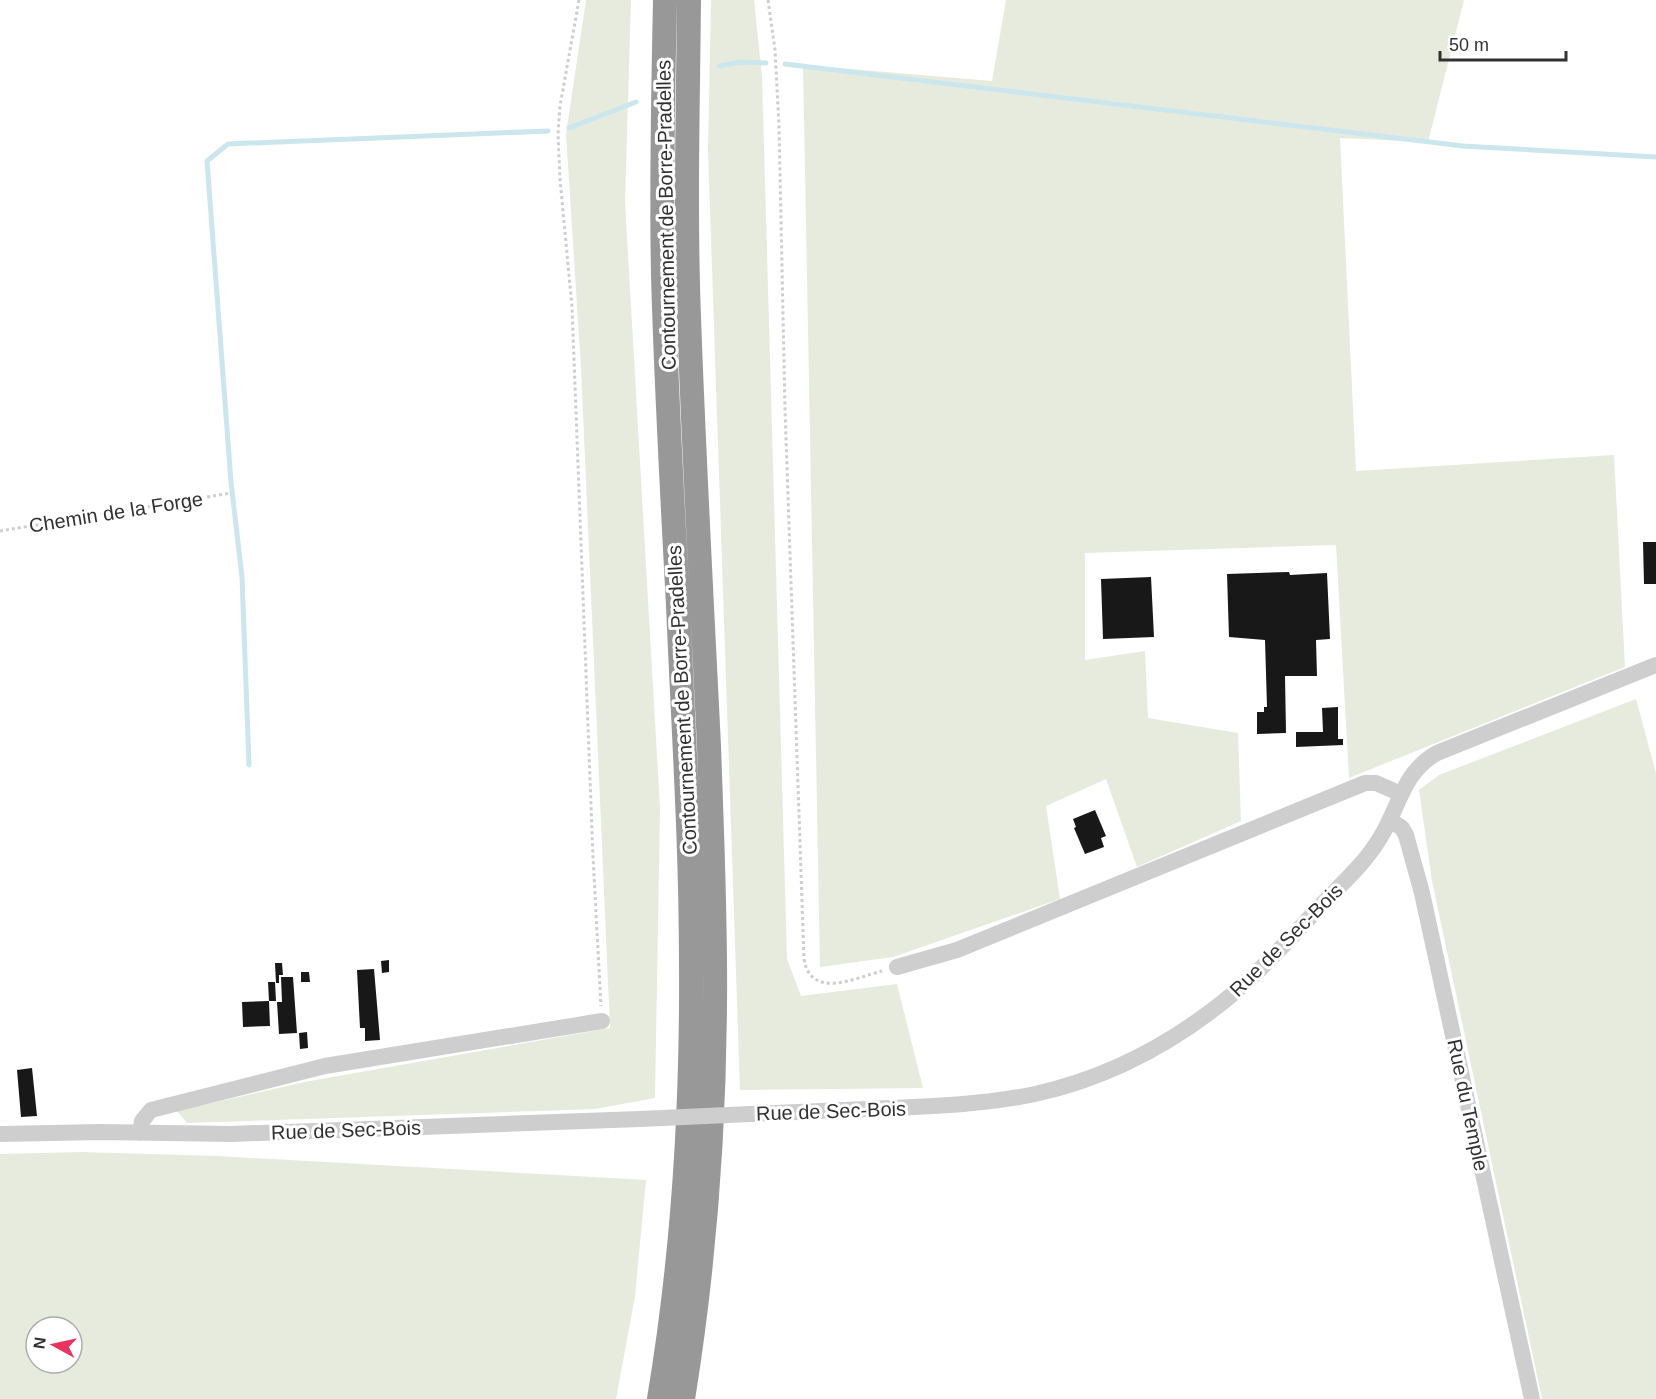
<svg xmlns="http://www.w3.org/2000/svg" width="1656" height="1399" font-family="Helvetica,sans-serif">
<rect width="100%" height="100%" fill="#fff"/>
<path fill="#e7ebdd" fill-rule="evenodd" d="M586 0H631L625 202 660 808 655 1098 595 1109 187 1123 177 1111 304 1082 610 1028 581 367 566 134Z
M711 0H754L762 76 787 959 801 996 897 984 923 1088 740 1090 708 151Z
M1006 0H1464L1428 142 1340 138 1356 471 1614 455 1625 667 1349 778 1336 545 1085 553V660L1145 651 1148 718 1238 733 1241 821 1137 867 1106 779 1046 806 1060 899 893 957 820 967 803 65 992 81Z
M1636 699 1656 773V1399H1542L1432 881 1419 790 1439 775Z
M81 1152 218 1156 646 1180 635 1296 616 1399H0V1154ZM36 1327H72V1363H36Z"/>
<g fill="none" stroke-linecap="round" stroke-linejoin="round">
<path stroke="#cce6ee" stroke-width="5" d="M785 64 1463 146 1656 157
M719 66 741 62 766 63
M569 128 636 102
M249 765 242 577 231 482 207 161 228 144 548 131"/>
</g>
<path fill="#181818" d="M1643 542H1656V584H1644Z
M1289 572 1290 575 1327 573 1330 639 1316 640 1317 676H1285L1286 733 1257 734V712H1264V707H1267L1265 640 1229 637 1227 574Z
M1151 577 1154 637 1103 639 1101 579Z
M1338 707V739H1343V745L1296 747V732H1323L1322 708Z
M1095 810 1106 836 1101 838 1104 847 1085 854 1074 828 1076 827 1073 819Z
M389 960V972L382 973 381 961Z
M275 963H282L283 975H279V983H276Z
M374 969 380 1040 365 1041V1028H360L357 970Z
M301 972H309L310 982H301Z
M281 977H293L297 1033 279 1034 277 1002H282Z
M268 982H275L276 1001H269L270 1026 243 1027 242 1002 269 1001Z
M307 1032 308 1048 300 1049 299 1033Z
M32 1068 37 1116 21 1117 17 1070Z"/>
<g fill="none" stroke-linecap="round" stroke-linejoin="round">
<path stroke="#cecece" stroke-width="3" stroke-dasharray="3 3" stroke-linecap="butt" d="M579 0 560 106 558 133 560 179 572 307 593 857 601 1006
M768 0 775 50 779 126 785 409 804 959C811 1000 855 978 882 971
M0 531 231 493"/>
<path stroke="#cecece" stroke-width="16" d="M1390 820 1402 828 1406 835 1422 893 1532 1399
M897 967 957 950 1365 783H1376L1401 794
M750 1114C797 1112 844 1110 891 1108 939 1106 987 1104 1035 1094 1098 1080 1158 1051 1210 1012 1255 979 1292 936 1330 896 1348 878 1367 860 1380 838 1400 806 1402 773 1437 753L1656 665
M140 1133 142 1121 151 1110 325 1066 602 1021
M0 1134 101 1132 232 1134 640 1119"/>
<path stroke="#989898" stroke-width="24" d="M659 1399C683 1256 692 1109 691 964 691 844 683 725 678 605 672 495 666 385 663 275 661 183 663 92 665 0
M683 1399C704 1269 714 1138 715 1006 716 919 712 833 709 746 702 603 694 460 689 317 685 211 688 106 689 0"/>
<path stroke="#cecece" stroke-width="16" d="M640 1119 750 1114"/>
</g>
<g text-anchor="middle" stroke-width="6" stroke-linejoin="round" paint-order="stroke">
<g font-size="20" fill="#313131" stroke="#fff">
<text transform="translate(666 215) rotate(-91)" y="7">Contournement de Borre-Pradelles</text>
<text transform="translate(116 512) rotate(-9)" y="7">Chemin de la Forge</text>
<text transform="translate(682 700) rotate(-93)" y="7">Contournement de Borre-Pradelles</text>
<text transform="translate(1286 940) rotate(-45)" y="7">Rue de Sec-Bois</text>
<text transform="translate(1468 1105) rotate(78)" y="7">Rue du Temple</text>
<text transform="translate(831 1111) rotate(-2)" y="7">Rue de Sec-Bois</text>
<text transform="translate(346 1130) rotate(-2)" y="7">Rue de Sec-Bois</text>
</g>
</g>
<g transform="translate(54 1345) rotate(278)"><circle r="28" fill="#ffffff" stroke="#adadad" stroke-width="1.5"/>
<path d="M0-4.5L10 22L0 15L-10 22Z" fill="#e9335d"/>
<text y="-9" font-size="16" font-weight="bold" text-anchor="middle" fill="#313131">N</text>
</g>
<path d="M1440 51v9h126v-9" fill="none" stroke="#313131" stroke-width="3"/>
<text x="1449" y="51" font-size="18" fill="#313131" stroke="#ffffff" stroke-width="4.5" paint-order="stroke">50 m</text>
</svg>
